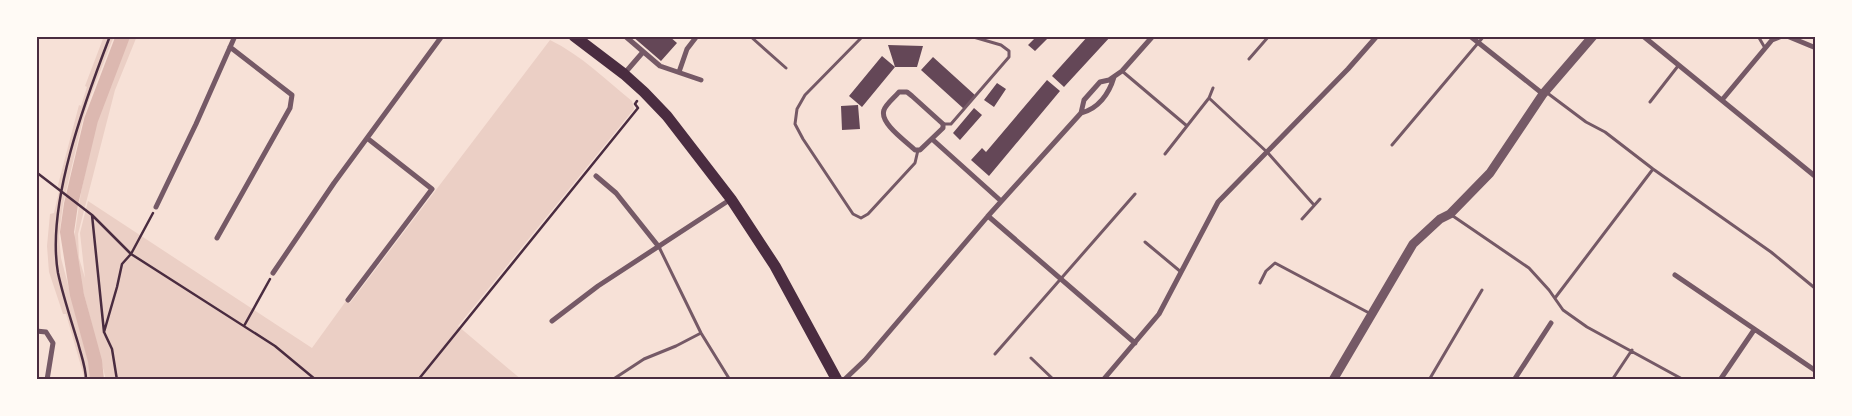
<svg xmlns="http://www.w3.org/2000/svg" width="1852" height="416" font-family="'Libre Baskerville',serif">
<rect width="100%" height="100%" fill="#f7e1d7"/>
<path fill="#ebcfc5" d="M104 36H114L89 100 82 123 63 204 59 236 61 258 89 364 90 380H85L66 314H63L49 272 47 246 50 214 54 213 59 191 58 185 79 105 81 106 87 87 85 86Z
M130 36H137L115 90 78 234 79 258 85 278 80 233 88 201 312 348 346 301 350 303 550 40C581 55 606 80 632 101L634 109 458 326 522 380H106L78 271 74 239 81 192 96 123Z"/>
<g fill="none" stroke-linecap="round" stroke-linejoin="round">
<path stroke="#dcb8b0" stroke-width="14" d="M97 380 95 361 77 295 67 232 71 204 91 120 123 36"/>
</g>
<path fill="#644757" d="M632 36H669L677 43 661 61Z
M1037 36H1050L1035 51 1028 45Z
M1088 36H1111L1064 87 1052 76Z
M888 45 923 46 917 67H895Z
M882 56 895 67 862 107 849 96Z
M933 57 976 96 964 109 921 70Z
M1047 80 1060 91 989 176 971 160 982 148 986 152Z
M997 83 1006 89 994 107 984 100Z
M858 105 860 129 842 130 841 106Z
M974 108 982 115 960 140 953 133Z"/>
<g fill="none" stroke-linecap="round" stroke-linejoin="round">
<path stroke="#4a2c40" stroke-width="2.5" d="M36 172 92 215
M153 213 131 254 275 346 316 380
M244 326 270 279
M104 332 117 287 122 264 131 254 92 215 104 332 112 349 117 380
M86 380C86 367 81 355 78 343 71 320 63 296 58 273 46 204 85 101 110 36
M418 380 638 108 635 104 637 101"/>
<path stroke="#755966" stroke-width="3" d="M750 36 786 68
M863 36 805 95 797 109 795 124 803 139 853 214 861 218 868 214 915 163 918 150
M1758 36 1765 48
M1249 59 1269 36
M1122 71 1187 126
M1546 92 1586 122 1605 132 1653 169 1771 252 1816 289
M1209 98 1268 153 1314 205
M1650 102 1678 66
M943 124H951L1009 57V51L1001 45 970 36
M1392 145 1484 36
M1165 154 1209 98 1213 88
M1450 214 1529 268 1549 290 1563 310 1587 327 1684 380
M1302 219 1320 199
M1145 242 1181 272
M659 247 701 333 730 380
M1260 283 1266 271 1275 263 1371 314
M1555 298 1653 169
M995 354 1135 194
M1031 358 1054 380
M612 380 644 359 676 346 701 333
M1429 380 1482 290
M1612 380 1632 350"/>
<path stroke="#755966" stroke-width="5" d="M625 36 660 66 701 80
M1470 36 1543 94
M1643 36 1816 177
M1787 36 1816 48
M679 72 687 49 697 36
M624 74 643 52
M1114 77C1109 94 1098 109 1081 113L1084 100 1100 82 1109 80 1122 71 1153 36
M899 92H907L912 96 943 124V128L920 150H915C907 142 879 123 884 110 886 104 895 97 899 92Z
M1722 100 1772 40 1782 36
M932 139 1001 201
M596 176 616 193 659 247
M156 207 196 124 235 36
M988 216 1135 343
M217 238 290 108 292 95 230 47
M273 273 334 183 442 36
M1675 275 1816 371
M348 300 432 189 367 138
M552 321 598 286 731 199
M36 331 46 332 53 343 47 380
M844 380 865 360 988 216 1081 113
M1103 380 1159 314 1218 202 1348 69 1377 36
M1514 380 1551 323
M1720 380 1754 330"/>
<path stroke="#755966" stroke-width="9" d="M1333 380 1413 244 1440 219 1450 214 1490 173 1543 94 1593 36"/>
<path stroke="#4a2c40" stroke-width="11" d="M574 36 624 74 644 92 667 116 731 199 775 266 837 380"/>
</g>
<rect width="1852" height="416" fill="none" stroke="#fffaf5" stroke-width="75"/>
<rect x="38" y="38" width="1776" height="340" fill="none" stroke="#4a2c40" stroke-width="2"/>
</svg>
